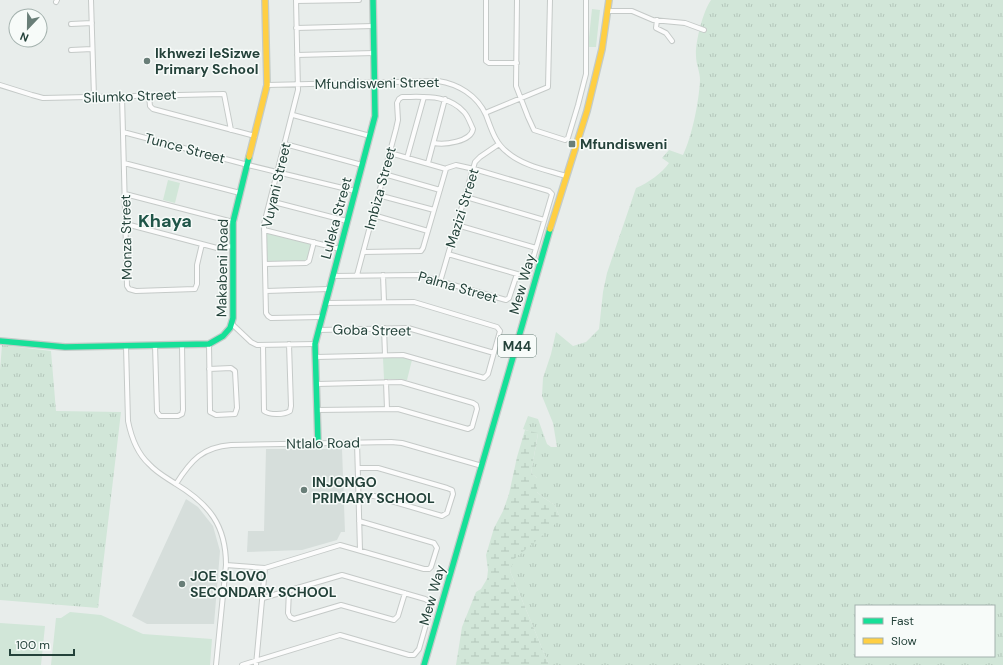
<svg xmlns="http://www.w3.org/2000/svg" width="1003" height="665" font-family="'DM Sans',sans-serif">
<defs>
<pattern id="grass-tufts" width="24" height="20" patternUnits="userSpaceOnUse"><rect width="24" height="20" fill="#d1e6d8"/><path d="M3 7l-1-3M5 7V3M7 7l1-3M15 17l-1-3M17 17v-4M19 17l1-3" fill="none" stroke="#b3c6ba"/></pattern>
<pattern id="wetland-marsh" width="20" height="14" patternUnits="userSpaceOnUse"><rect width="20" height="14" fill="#d1e6d8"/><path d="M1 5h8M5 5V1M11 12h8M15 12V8" fill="none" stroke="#b3c6ba"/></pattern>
</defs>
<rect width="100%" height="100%" fill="#e8edeb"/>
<path fill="#d6dedb" d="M266 449H342L345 532H341L337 540 302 550 247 552 248 531H264Z
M186 499 198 507 213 526 220 551 214 624H147L132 616Z"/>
<path fill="url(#grass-tufts)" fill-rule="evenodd" d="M711 0H1003V665H549L510 571 513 559 559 516 555 505 544 498 537 492V478L531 473 538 434 523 429 528 416 538 419 547 444 551 447H557L553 423 542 396 543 378 551 354 556 332 573 346 586 342 599 329 603 292 607 273 636 188C648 183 662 173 669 163L662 158 669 150 683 155C692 136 699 102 700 80 700 72 696 64 696 56 695 43 703 11 711 0ZM856 606H994V656H856Z
M2 345 51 351 56 411 121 412 98 608 0 600V370Z"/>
<path fill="url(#wetland-marsh)" d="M525 430 538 433 531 473 537 478V492L544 498 555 505 559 516 553 527 514 559 510 571 549 665H456L462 627 476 592 481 589 487 579 488 570 486 555 494 528 503 511 509 494 517 457Z"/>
<path fill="#d1e6d8" d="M592 9 600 10 596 47H588Z
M168 180 180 183 175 203 163 200Z
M268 232 310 243 311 246 308 259 306 261 269 262 266 260V234Z
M400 357 412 360 407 380 384 379 383 358Z
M70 612 101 615 143 634 212 639 210 665H51L56 618H61Z
M0 623 45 626 41 665H0Z"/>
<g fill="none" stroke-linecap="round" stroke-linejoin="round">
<defs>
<path id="street" d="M91 0 94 97
M296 0 298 90 264 224 266 313 268 316 271 318 322 317
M486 0V61L489 63H517
M517 0 516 86 528 117 534 130 565 140 568 138 578 105 586 74V0
M296 1 359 0
M56 2 57 0
M607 11H632L653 20 685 23 704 30
M657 20 656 28 666 33 672 41
M71 24 92 23
M296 28 373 26
M71 50 92 49
M297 55 374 53
M0 85 32 95 43 98 224 94 231 130
M267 85 438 81C458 84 477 95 486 115 491 128 495 143 507 152 523 166 547 170 566 176
M122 96 127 286 129 289 136 291 195 289 197 284V265L202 244
M149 96 150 106 153 109 255 136
M485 113 548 87 550 0
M293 115 370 136
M123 132 248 165 355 191
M285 144 362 165
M390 153 446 169 447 168 456 165 474 169 549 191 552 194 529 272 527 275 517 274 448 254
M407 158 424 97
M124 163 240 193
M428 163 445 99
M384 174 440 190
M125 194 233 222
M378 195 434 210
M466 197 544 220
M270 201 347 221
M373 215 428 231
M126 224 217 248 233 246
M457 225 536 248
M264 230 340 249
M363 252 421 251 423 248 446 169
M265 264 306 263 309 261 314 242
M357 275 396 129 398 120 397 103 399 99 402 97C424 97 448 94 464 112 468 116 470 123 473 129 471 142 444 145 434 143
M383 275 384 302
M333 276 418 275 506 300 509 298 517 274
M440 282 475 162 480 157 499 144
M266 291 329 289
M232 324 251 342 257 345 315 344
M384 328 385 355
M319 330 408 328 494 353
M209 344 210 409V412L216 415 235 414 237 408 235 371 231 368 209 369
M155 345 157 412 160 416H178L182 414 183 410 182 345
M263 345 264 411C269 415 284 415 290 411L291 406 289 344
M126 346 128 421C131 436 137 453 149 464 157 473 167 478 176 484 209 504 226 525 226 565L216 665
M316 357 403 355 484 378 488 374 500 331 497 327 414 302 326 303
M386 382 387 409
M317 384 401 382 473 403 476 405 477 409 472 427 468 429 398 409 317 410
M357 442 360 550
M358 468H378L447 488 452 490 453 494 447 513 442 516 374 496H359
M176 484C191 460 203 447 231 445L391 442 402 443 482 466
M226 565 265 568 340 545 424 569H429L431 567 437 548 434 543 359 521
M289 590 288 613 290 617 294 619 341 605 394 620 398 616 405 593
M242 665 340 635 409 655H414L419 649 431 607 430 602 425 599 342 575 263 598
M256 665 265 568"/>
<path id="fast" d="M0 341 65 347 209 344 223 336 230 328 233 318V222L249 157
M318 442 315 344 375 116 373 0
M424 665 550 229"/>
<path id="slow" d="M249 157 267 85 265 0
M550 229 587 111 602 49 609 0"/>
</defs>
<use href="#street" stroke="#c5cac8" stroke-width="6"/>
<use href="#fast" stroke="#c3cbc8" stroke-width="8"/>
<use href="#slow" stroke="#c3cbc8" stroke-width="8"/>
<use href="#street" stroke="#fcfcfc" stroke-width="4"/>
<use href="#fast" stroke="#16e098" stroke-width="5.5"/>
<use href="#slow" stroke="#ffcf43" stroke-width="5.5"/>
</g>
<g fill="#697e78" stroke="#f7fbf9" stroke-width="1.5">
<circle cx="147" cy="61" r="4"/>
<rect x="568" y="140" width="8" height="8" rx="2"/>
<circle cx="304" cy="490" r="4"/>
<circle cx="182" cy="584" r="4"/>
</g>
<g text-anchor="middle" stroke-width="3" stroke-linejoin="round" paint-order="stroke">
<rect fill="#f7fbf9" stroke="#637a73" stroke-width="1" x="498" y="335" width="38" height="22" rx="3"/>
<g font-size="13" font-weight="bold" fill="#24423a">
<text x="517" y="351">M44</text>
</g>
<g font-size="14" font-weight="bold" fill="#24423a" stroke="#f7fbf9" text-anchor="start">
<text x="155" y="58">Ikhwezi leSizwe<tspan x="155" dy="16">Primary School</tspan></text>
<text x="580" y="149">Mfundisweni</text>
<text x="312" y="487">INJONGO<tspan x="312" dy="16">PRIMARY SCHOOL</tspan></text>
<text x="190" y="581">JOE SLOVO<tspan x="190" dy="16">SECONDARY SCHOOL</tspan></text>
</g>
<g font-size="14" fill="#24423a" stroke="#f7fbf9">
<text transform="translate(377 83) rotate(-1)" y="5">Mfundisweni Street</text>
<text transform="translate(130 96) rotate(-2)" y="5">Silumko Street</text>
<text transform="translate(185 148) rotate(15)" y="5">Tunce Street</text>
<text transform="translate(276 185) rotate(-77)" y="5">Vuyani Street</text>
<text transform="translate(380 188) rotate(-75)" y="5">Imbiza Street</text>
<text transform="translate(462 208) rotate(-73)" y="5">Mazizi Street</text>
<text transform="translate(336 218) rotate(-75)" y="5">Luleka Street</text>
<text transform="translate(126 237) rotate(-91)" y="5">Monza Street</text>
<text transform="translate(222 268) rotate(-89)" y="5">Makabeni Road</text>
<text transform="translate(522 284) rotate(-74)" y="5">Mew Way</text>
<text transform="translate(458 287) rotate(16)" y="5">Palma Street</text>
<text transform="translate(372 330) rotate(1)" y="5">Goba Street</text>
<text transform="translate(323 443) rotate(-1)" y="5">Ntlalo Road</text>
<text transform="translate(432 595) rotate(-74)" y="5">Mew Way</text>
</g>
<g font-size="18" font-weight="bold" fill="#1f5548" stroke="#f7fbf9">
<text x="165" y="227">Khaya</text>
</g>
</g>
<rect x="855" y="605" width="140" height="52" fill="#f7fbf9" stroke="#a3b1ad"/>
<rect x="863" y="618" width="20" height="6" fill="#16e098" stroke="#a3b1ad"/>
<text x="891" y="625" font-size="12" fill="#24423a">Fast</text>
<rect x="863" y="638" width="20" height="6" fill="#ffcf43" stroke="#a3b1ad"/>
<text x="891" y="645" font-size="12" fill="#24423a">Slow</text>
<g transform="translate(28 28) rotate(202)"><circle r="19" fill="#f7fbf9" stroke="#a3b1ad"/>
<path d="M0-3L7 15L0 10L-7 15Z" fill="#697e78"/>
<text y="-6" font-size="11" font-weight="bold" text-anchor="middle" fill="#24423a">N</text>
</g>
<path d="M10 649v6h64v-6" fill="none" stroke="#24423a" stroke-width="2"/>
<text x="16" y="649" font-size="12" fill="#24423a" stroke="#f7fbf9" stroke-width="3" paint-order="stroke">100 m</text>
</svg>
